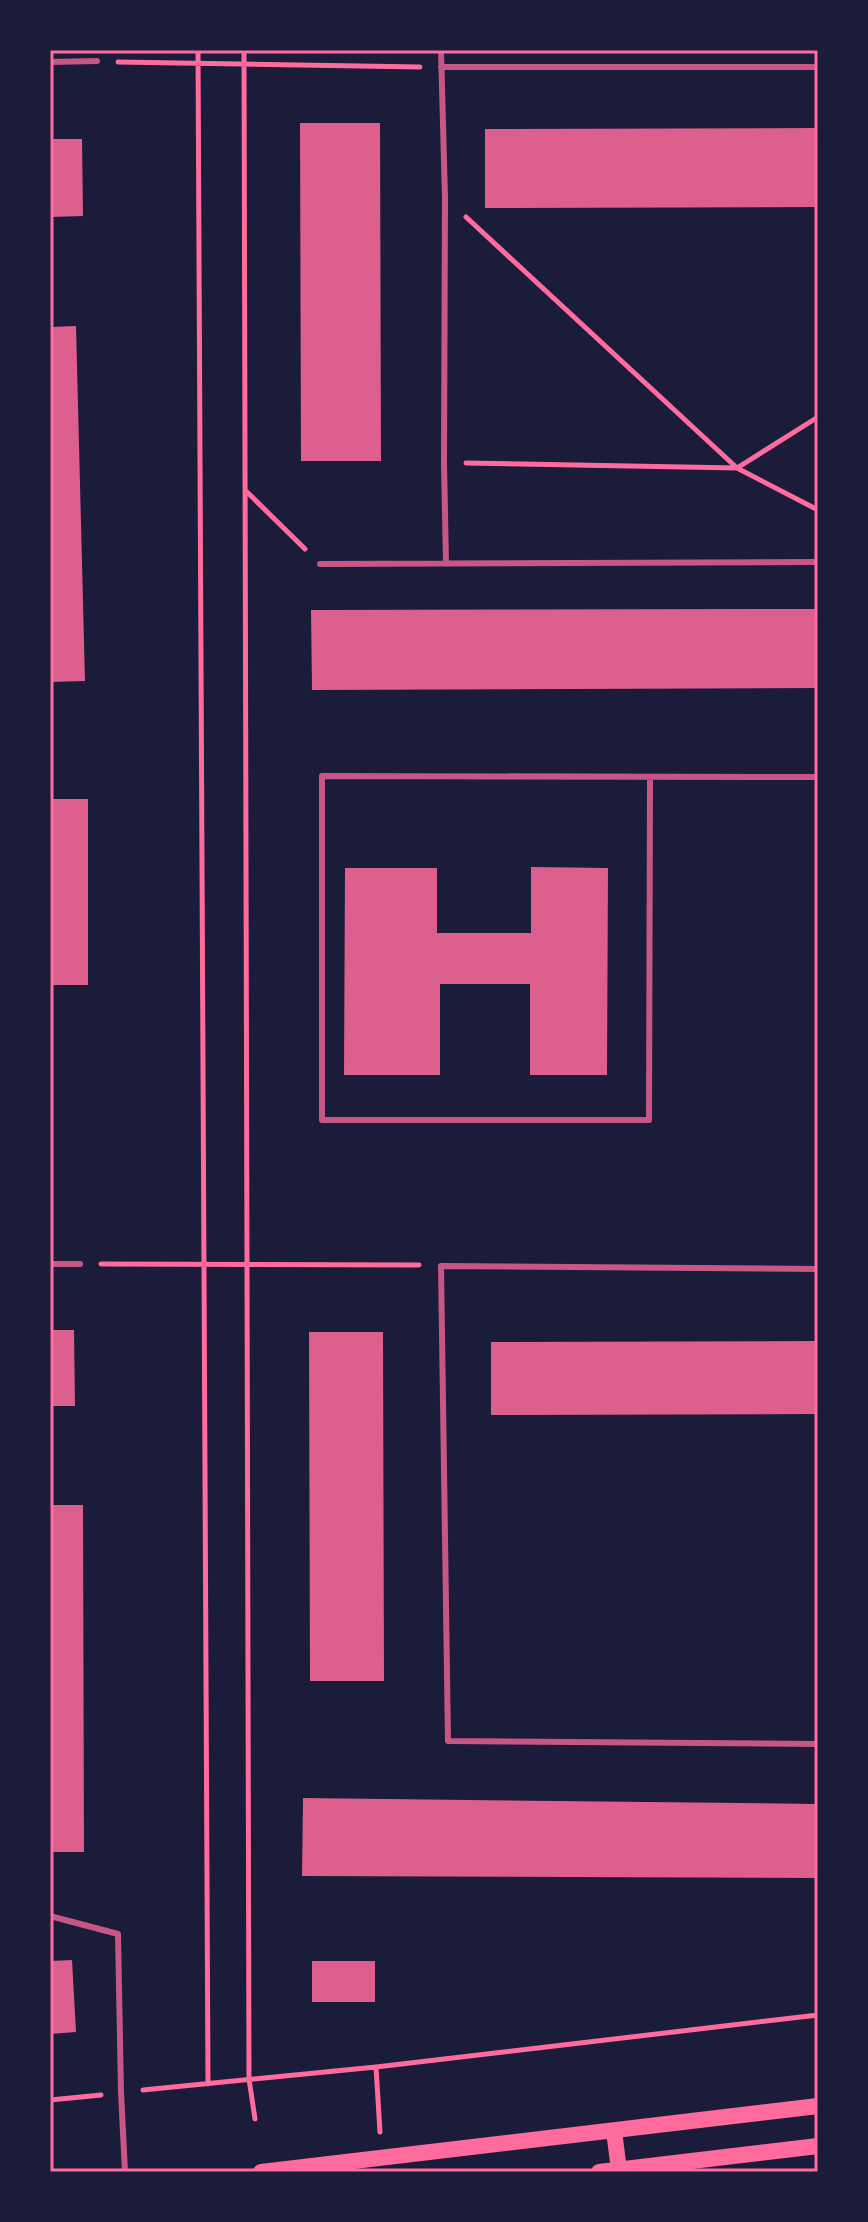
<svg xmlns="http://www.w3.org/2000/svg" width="868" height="2222" font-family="Rubik,sans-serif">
<rect width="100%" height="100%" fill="#1b1b3a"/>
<path fill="#dd5f8e" d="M300 123H380L381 461H301Z
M818 128V207L485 208V129Z
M50 139H82L83 216 50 217Z
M76 326 85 681 50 682V327Z
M818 609V688L312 690 311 610Z
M50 799H88V985H50Z
M531 867 608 868 607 1075H530V984H440V1075H344L345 868H437V933H531Z
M50 1330H74L75 1406H50Z
M309 1332H383L384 1681H310Z
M818 1341V1414L491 1415V1342Z
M50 1505H83L84 1852H50Z
M303 1798 818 1804V1878L302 1876Z
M72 1960 76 2032 50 2034V1961Z
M312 1961H375V2002H312Z"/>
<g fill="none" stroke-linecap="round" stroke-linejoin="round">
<path stroke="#ff6b9d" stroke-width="5" d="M198 50 208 2084
M244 50 249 2079 255 2119
M118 62 420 67
M466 217 737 468 818 510
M466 463 737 468 818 417
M247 492 305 549
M101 1264 419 1265
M376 2067 380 2132
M143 2090 376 2067 818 2015
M50 2100 101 2095"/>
<path stroke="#c65784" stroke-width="6" d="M441 50 445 198 444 463 446 563
M50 62 97 61
M441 67H818
M320 564 818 562
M650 777 649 1120H322V776L818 777
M50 1264H80
M818 1269 441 1266 448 1741 818 1744
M50 1916 118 1934 121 2092 125 2172"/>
<path stroke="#ff6b9d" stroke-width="16" d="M614 2131 619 2170
M261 2172 818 2106
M599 2172 818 2146"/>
</g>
<rect width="868" height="2222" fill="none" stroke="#1b1b3a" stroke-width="104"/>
<rect x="52" y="52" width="764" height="2118" fill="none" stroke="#ff6b9d" stroke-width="3"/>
</svg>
